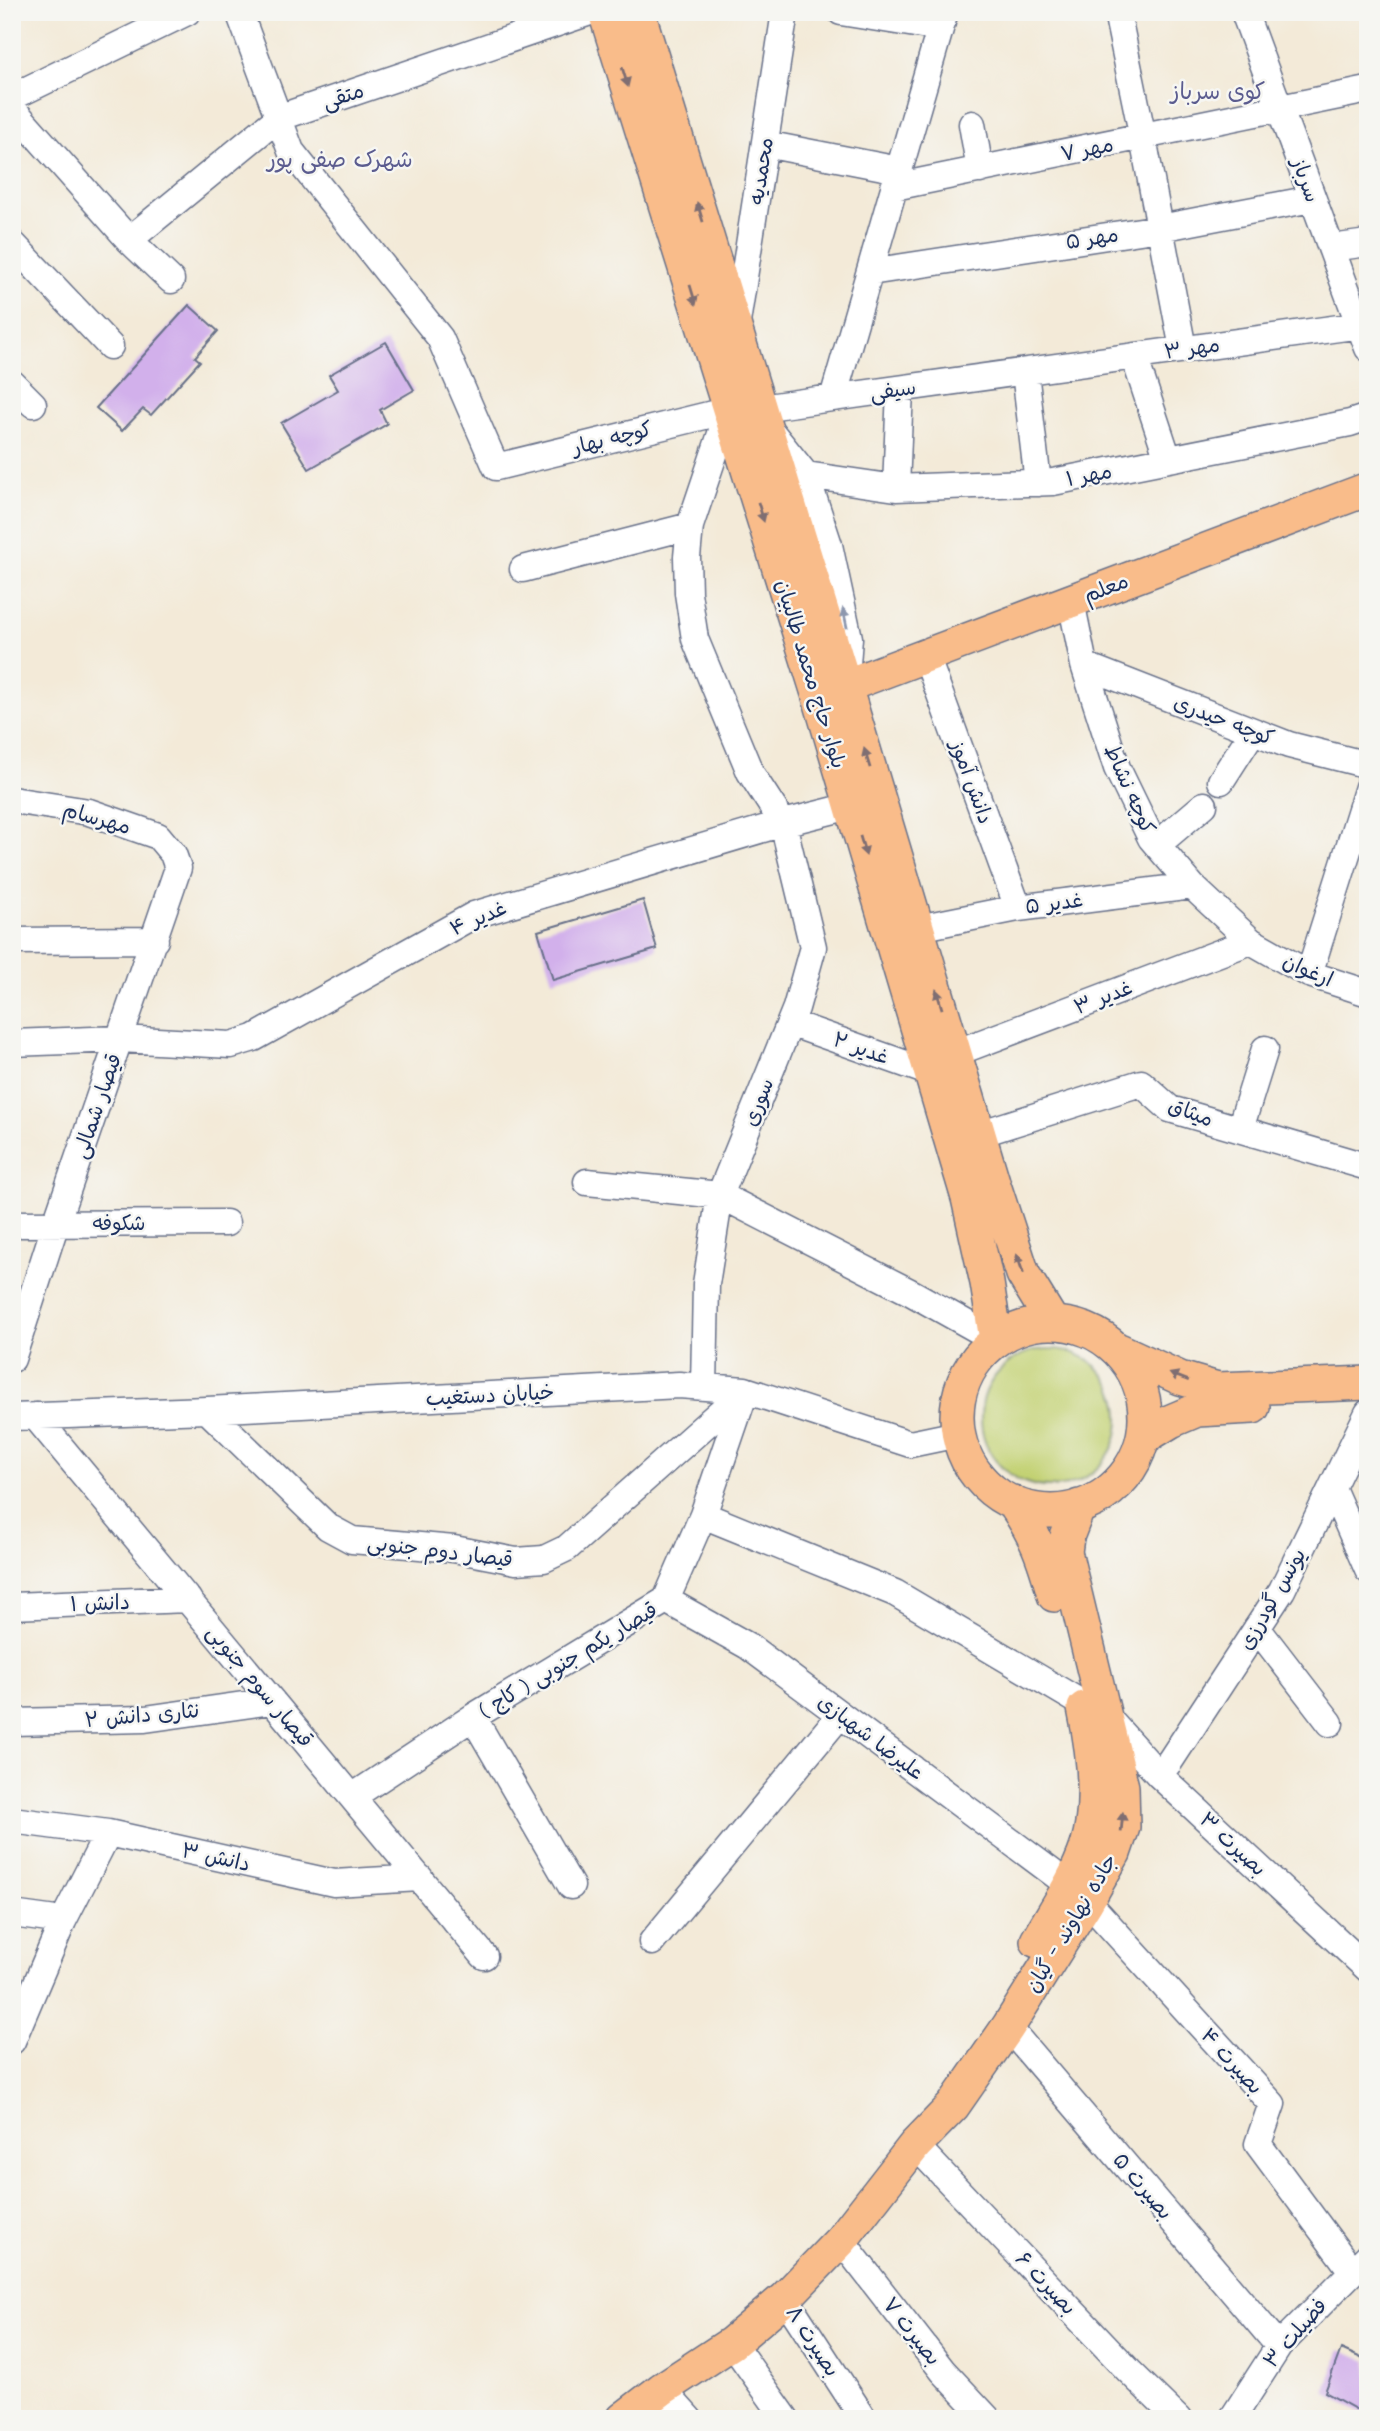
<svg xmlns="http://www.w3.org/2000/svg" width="1380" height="2431" font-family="Mali,'Playpen Sans Arabic',sans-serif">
<rect width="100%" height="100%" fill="#f6f6f2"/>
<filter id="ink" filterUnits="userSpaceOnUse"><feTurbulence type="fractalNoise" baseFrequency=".0143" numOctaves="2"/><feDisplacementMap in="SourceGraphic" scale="14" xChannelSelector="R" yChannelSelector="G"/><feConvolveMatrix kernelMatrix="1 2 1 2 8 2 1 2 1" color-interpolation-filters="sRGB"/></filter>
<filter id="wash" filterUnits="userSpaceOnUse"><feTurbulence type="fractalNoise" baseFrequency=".00686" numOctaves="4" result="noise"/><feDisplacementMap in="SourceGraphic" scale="28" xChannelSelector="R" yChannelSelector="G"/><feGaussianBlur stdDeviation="1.57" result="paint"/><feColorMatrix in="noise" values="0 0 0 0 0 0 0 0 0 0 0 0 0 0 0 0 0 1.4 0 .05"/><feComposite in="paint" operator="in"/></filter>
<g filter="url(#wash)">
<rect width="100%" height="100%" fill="#f3ead8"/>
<path fill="#c2d172" stroke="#6e8068" stroke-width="2" d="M981 1418a69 69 0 1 1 138 0a69 69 0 1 1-138 0Z"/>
<g id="blocks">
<path fill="#d2b0eb" d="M189 305 218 331 195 357 200 361 151 415 143 409 122 431 96 408Z
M386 342 414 390 380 410 387 424 309 469 281 423 338 390 329 375Z
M643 900 657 949 553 980 538 931Z
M1341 2349 1368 2361V2416L1325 2392Z"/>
</g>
</g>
<g filter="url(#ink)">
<use href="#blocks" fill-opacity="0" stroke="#677089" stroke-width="2"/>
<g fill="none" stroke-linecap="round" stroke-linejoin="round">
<defs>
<path id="minor" d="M239 12 291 151 440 338 496 467 729 410
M841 12 940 28
M1117 12 1143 138 1183 349
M1244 12 1368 348
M12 97 187 12
M12 108 129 240 171 280
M972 124 980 170
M765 144 899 170
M894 187 1368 90
M129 240 278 118 590 12
M12 243 110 346
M1331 248 1368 243
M870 272 1160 228 1312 199
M736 329 785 12
M1134 356 1168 459
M1025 372 1038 483
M12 383 33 404
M833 398 945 12
M760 408 1368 324
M770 430 806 475 829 545 849 638 846 677
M806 475 896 488 1053 482 1350 423 1368 417
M896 488 900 389
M523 569 690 526
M1071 601 1084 665 1117 768 1151 838 1192 886 1251 941 1309 974 1368 993
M926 656 1018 908
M1084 665 1289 745 1368 765
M1221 781 1253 731
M12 800 89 812 158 836 173 854 178 868 56 1223 12 1359
M1157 845 1204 805
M918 928 1018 908 1192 886
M12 941 155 940
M1309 974 1368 787
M790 1023 931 1073
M12 1043 120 1039 231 1045 254 1038 474 915 783 823 851 806
M955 1053 1251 941
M1240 1129 1265 1049
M979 1134 1141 1083 1170 1109 1368 1167
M587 1182 720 1195 912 1293 996 1340
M12 1224 226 1223
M704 1387 706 1284 720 1195 796 1008 813 947 783 823 750 772 695 639 688 593 687 557 690 526 729 410
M207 1410 328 1527 352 1540 454 1549 516 1561 544 1559 567 1548 745 1390
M35 1416 484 1956
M12 1417 207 1410 679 1385 745 1390 910 1444 958 1434
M1332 1488 1368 1570
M703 1515 895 1593 1083 1704 1104 1714 1159 1775 1368 1969
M666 1600 748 1646 1069 1885
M12 1606 188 1599
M1257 1628 1330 1723
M473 1717 571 1886
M12 1722 145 1719 272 1701
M1159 1775 1170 1761 1282 1590 1368 1413
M352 1797 473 1717 666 1600 703 1515 745 1392
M12 1820 108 1833 334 1883 420 1878
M1087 1901 1272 2104 1258 2144 1352 2271
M12 1914 63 1921
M652 1942 840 1715
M1008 2027 1279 2346
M12 2041 63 1921 108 1833
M915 2145 1129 2371 1178 2419
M841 2240 943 2371 988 2419
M785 2298 864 2419
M732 2343 786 2419
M662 2389 689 2419
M1232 2419 1279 2346 1368 2256"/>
<path id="major" d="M605 12 820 700 968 1198 987 1283 996 1340
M638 12 845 686 994 1185 1023 1274 1053 1323
M845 686 1368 489
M957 1417a94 94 0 1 1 188 0a94 94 0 1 1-188 0Z
M1119 1350 1180 1378 1218 1389 1368 1383
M1143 1438 1171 1421 1197 1410 1253 1407
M1013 1502C1036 1536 1043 1555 1054 1595
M1037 1941C1054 1911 1076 1880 1087 1846 1100 1804 1093 1750 1084 1708
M623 2419 662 2389 732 2343 785 2298 841 2240 915 2145 953 2106 1008 2027 1087 1901 1114 1853 1123 1827 1122 1787 1065 1552 1067 1537 1079 1506"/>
</defs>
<use href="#minor" stroke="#677089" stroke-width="29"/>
<use href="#major" stroke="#677089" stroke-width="36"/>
<use href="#minor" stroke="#fff" stroke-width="26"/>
<use href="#major" stroke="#f9bc8a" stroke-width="33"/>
</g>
<defs><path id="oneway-solid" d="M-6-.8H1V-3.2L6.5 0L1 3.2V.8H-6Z" transform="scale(1.75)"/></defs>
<g fill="#7f6e72">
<use href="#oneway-solid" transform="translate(625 77) rotate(73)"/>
<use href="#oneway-solid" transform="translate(700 212) rotate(-107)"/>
<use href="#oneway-solid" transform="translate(693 295) rotate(73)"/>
<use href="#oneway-solid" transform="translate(761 512) rotate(73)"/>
<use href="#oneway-solid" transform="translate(867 758) rotate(-107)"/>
<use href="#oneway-solid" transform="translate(863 846) rotate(73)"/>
<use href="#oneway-solid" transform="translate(939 999) rotate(-107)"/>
<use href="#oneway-solid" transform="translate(1020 1264) rotate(-109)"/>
<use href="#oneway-solid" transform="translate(1179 1377) rotate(-159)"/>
<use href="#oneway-solid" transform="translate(1122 1822) rotate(-85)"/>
</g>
<use fill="#8d97ae" href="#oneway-solid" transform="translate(845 618) rotate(-102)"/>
</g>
<g text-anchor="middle" stroke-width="5" stroke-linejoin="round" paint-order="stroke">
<g font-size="21" fill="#1b2f5e" stroke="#f6f6f2">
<text transform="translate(343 96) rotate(-19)" y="7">متقی</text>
<text transform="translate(1087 149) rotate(-11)" y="7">مهر ۷</text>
<text transform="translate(761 171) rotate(-81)" y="7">محمدیه</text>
<text transform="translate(1306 180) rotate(70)" y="7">سرباز</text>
<text transform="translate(1092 238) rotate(-9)" y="7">مهر ۵</text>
<text transform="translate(1192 348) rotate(-8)" y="7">مهر ۳</text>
<text transform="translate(893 390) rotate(-8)" y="7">سیفی</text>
<text transform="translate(612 438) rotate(-14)" y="7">کوچه بهار</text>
<text transform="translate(1089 475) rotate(-11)" y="7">مهر ۱</text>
<text transform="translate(1106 588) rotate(-21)" y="7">معلم</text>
<text transform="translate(811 674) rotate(73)" y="7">بلوار حاج محمد طالبیان</text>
<text transform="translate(1224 720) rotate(21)" y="7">کوچه حیدری</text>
<text transform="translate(972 782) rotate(70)" y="7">دانش آموز</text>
<text transform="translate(1130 789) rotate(66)" y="7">کوچه نشاط</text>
<text transform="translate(97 818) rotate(16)" y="7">مهرسام</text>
<text transform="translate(1054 903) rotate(-7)" y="7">غدیر ۵</text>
<text transform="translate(478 918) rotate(-23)" y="7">غدیر ۴</text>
<text transform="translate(1308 970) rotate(24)" y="7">ارغوان</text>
<text transform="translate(1103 997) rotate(-21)" y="7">غدیر ۳</text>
<text transform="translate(861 1048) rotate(20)" y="7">غدیر ۲</text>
<text transform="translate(758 1102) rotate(-68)" y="7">سوری</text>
<text transform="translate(97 1106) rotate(-71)" y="7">قیصار شمالی</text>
<text transform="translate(1191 1112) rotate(21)" y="7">میثاق</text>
<text x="119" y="1230">شکوفه</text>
<text transform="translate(490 1395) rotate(-3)" y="7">خیابان دستغیب</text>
<text transform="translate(440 1551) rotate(7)" y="7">قیصار دوم جنوبی</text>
<text transform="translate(1272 1599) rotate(-60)" y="7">یونس گودرزی</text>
<text transform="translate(100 1603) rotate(-2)" y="7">دانش ۱</text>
<text transform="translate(568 1660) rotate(-31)" y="7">قیصار یکم جنوبی ( کاج )</text>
<text transform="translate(260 1686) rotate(50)" y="7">قیصار سوم جنوبی</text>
<text transform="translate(142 1715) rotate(-5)" y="7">نثاری دانش ۲</text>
<text transform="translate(871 1737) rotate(37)" y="7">علیرضا شهبازی</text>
<text transform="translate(1233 1844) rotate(43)" y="7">بصیرت ۳</text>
<text transform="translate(216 1857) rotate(12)" y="7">دانش ۳</text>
<text transform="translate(1071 1923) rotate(-59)" y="7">جاده نهاوند - گیان</text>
<text transform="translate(1232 2061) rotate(48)" y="7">بصیرت ۴</text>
<text transform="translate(1143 2186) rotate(50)" y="7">بصیرت ۵</text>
<text transform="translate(1046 2283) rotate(47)" y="7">بصیرت ۶</text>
<text transform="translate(912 2331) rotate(52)" y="7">بصیرت ۷</text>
<text transform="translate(1295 2333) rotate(-49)" y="7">فضیلت ۳</text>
<text transform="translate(813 2341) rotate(57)" y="7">بصیرت ۸</text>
</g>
<g font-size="23" fill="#5b5c8f" stroke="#f6f6f2">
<text x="1218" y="99">کوی سرباز</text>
<text x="340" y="167">شهرک صفی پور</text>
</g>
</g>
<rect width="1380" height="2431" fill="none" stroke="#f6f6f2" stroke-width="42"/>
</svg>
